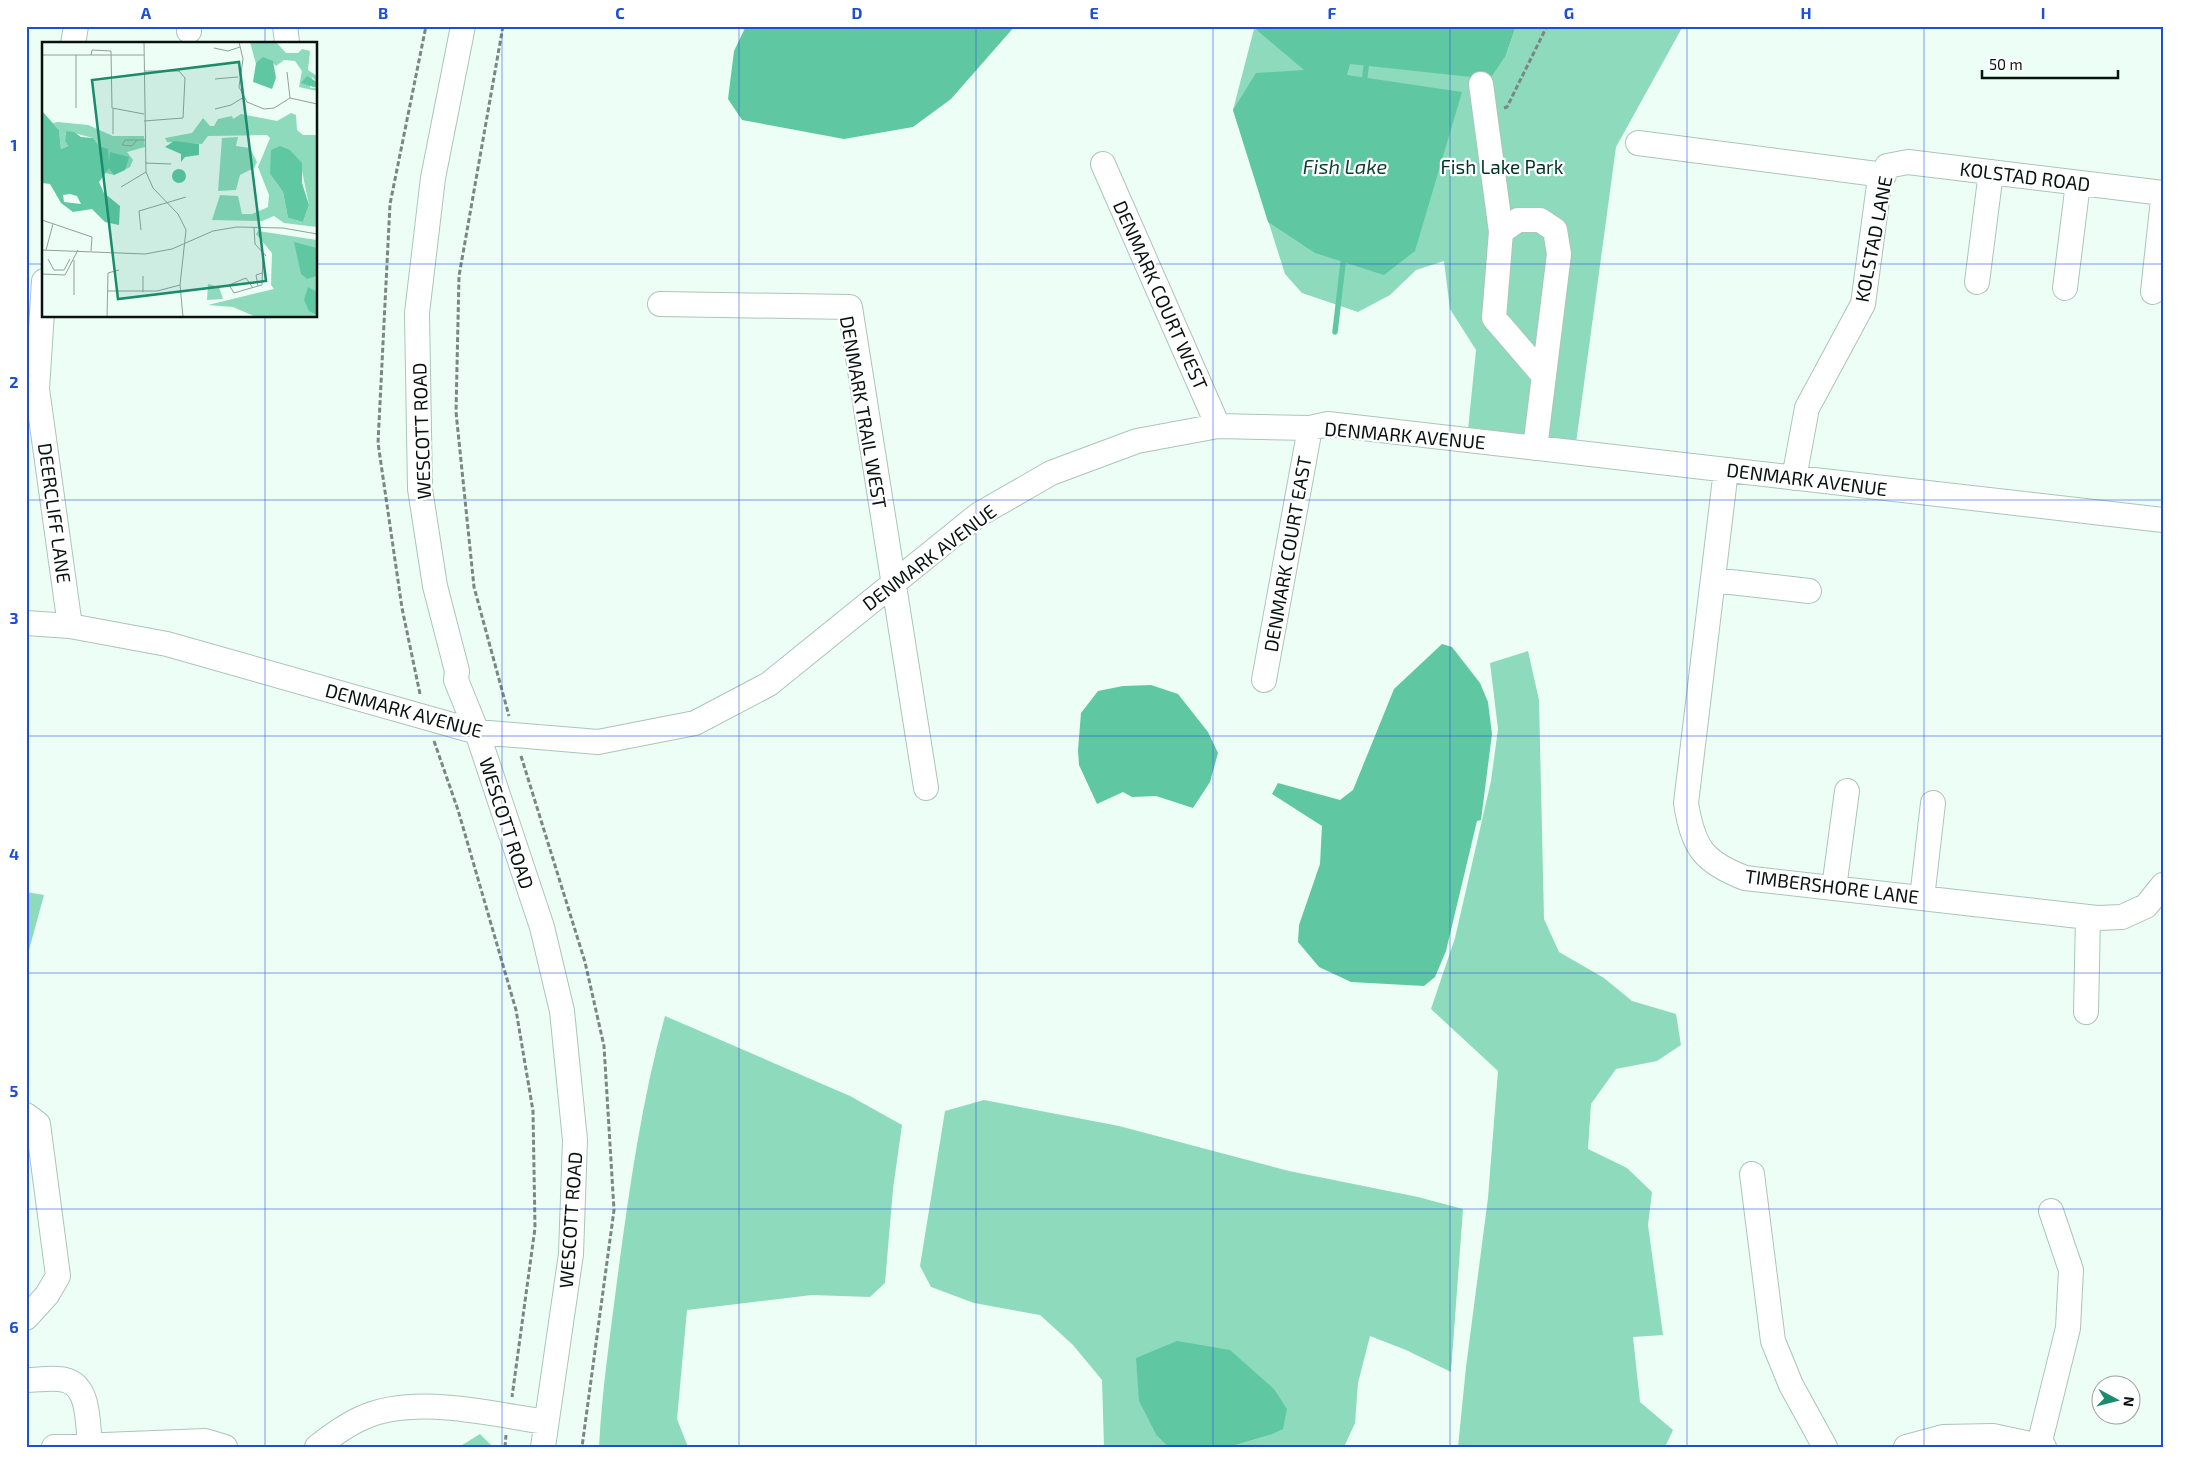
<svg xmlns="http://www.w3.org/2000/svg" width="2189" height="1473" font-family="'Exo 2',sans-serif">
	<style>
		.green { fill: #8edabd }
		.water { fill: #5fc8a3 }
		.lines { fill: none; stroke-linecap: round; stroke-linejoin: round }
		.stream { stroke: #5fc8a3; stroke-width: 5.5 }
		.minor-casing { stroke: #aac5ba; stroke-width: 26 }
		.path { stroke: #7a8782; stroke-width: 3; stroke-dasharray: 5 2.5; stroke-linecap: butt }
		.minor { stroke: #fff; stroke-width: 24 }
		.grid { fill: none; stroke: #1d4ed8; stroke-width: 1; stroke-opacity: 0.55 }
		.labels { text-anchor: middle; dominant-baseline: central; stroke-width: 4.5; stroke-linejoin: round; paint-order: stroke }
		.park-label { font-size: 19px; fill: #003224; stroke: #fff }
		.street-label { font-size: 19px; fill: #08120e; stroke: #fff }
		.water-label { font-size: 20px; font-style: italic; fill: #103e30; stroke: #fff }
		.inset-road { fill: none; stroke: #91a09a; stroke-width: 1 }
		.view { fill: #1b8b6b; fill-opacity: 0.15; stroke: #1b8b6b; stroke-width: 2.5 }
		.inset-edge { fill: none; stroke: #08120e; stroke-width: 2.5 }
		.neatline { fill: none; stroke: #1d4ed8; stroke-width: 2 }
		.grid-label { font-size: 16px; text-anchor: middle; font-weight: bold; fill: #1d4ed8 }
	</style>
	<rect width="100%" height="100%" fill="#edfef7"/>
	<path class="green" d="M 1516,26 L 1683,26 L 1616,147 L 1576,443 L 1467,440 L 1476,350 L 1450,309 L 1444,261 L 1416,270 L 1390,295 L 1358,312 L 1302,293 L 1285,274 L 1233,110 L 1254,29 L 1350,64 L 1506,55 Z
		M 1528,651 L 1539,700 L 1544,919 L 1559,952 L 1604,978 L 1632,1001 L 1676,1014 L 1681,1045 L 1657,1061 L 1616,1069 L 1591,1104 L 1588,1149 L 1627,1168 L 1652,1192 L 1648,1225 L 1663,1335 L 1633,1337 L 1640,1402 L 1673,1430 L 1665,1447 L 1458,1447 L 1466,1367 L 1488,1198 L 1498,1071 L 1431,1009 L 1455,938 L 1491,781 L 1498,729 L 1490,663 Z
		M 26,892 L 44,895 L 26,961 Z
		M 665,1016 L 850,1096 L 902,1125 L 893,1189 L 885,1283 L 870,1297 L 812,1295 L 687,1310 L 677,1419 L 688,1447 L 599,1447 C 602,1391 610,1336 617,1281 C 629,1192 641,1103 665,1016 Z
		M 984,1100 L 1119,1126 L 1289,1171 L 1418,1197 L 1463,1209 L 1451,1372 L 1406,1350 L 1370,1336 L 1358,1383 L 1355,1423 L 1344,1447 L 1229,1447 L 1270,1435 L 1157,1436 L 1168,1447 L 1104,1447 L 1102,1380 L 1073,1345 L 1040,1315 L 974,1303 L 931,1287 L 920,1266 L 945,1111 Z
		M 480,1434 L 493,1447 L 459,1447 Z"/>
	<path class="water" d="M 746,26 L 1015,26 L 951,99 L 913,127 L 844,139 L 742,120 L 728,99 L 734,51 Z
		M 1252,26 L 1516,26 L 1506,55 L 1490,79 L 1350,64 L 1347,75 L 1462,92 L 1415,251 L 1384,275 L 1315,253 L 1268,222 L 1233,110 L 1256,73 L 1304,70 Z
		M 1442,644 L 1452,647 L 1480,683 L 1488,702 L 1492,734 L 1481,820 L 1477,821 L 1446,951 L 1435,977 L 1424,986 L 1351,982 L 1319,967 L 1298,942 L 1299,925 L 1320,864 L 1322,826 L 1272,794 L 1278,783 L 1340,800 L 1353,790 L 1394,689 Z
		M 1151,685 L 1178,694 L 1208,732 L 1218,753 L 1210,782 L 1193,808 L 1156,796 L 1132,797 L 1123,792 L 1097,804 L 1079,765 L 1078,750 L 1081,713 L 1098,691 L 1123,686 Z
		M 1177,1341 L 1230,1350 L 1274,1389 L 1287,1409 L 1283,1429 L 1270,1435 L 1229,1447 L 1168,1447 L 1157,1436 L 1139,1401 L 1136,1358 Z"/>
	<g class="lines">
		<path class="stream" d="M 1364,84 L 1367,59
			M 1335,332 L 1344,255"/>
		<g class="minor-casing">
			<path id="minor" d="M 285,26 L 287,42
				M 463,26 L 433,178 L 417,313 L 420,489 L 435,586 L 457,671 L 456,680 L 477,732 L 542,927 L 562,1011 L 575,1140 L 571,1254 L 543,1447
				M 189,31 L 189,26
				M 73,44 L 76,26
				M 1481,84 L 1501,232
				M 1638,143 L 1884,175
				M 1103,164 L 1218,426
				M 44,281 L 37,389 L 70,626
				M 1977,282 L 1991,172
				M 2065,288 L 2078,183
				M 2153,292 L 2163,199
				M 660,304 L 850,307 L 926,788
				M 1535,448 L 1559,254 L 1555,230 L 1540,220 L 1518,220 L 1501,232 L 1494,318 L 1544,376
				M 1726,470 L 1686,803 C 1693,847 1703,862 1745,878 L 2097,918 L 2122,917 L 2146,906 L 2163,885
				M 1794,478 L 1807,408 L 1863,304 L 1879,185 L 1887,166 L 1908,162 L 2163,193
				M 1713,580 L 1809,591
				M 26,623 L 70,626 L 167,644 L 477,732 L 598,742 L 695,723 L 769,684 L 978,515 L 1051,473 L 1137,441 L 1218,426 L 1310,428 L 1328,424 L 2163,520
				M 1264,680 L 1310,428
				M 1834,888 L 1847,791
				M 1922,898 L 1933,803
				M 2086,1012 L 2088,917
				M 26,1115 L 38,1124 L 58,1276 L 47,1295 L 26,1318
				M 1752,1174 L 1773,1341 L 1791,1385 L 1825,1447
				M 26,1380 C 37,1380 47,1378 58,1379 C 91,1380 87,1422 90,1445
				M 2039,1445 L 2068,1328 L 2071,1270 L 2051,1211
				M 54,1447 L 205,1441 L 225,1447
				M 317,1447 C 331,1436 346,1425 362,1418 C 415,1394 490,1414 546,1422
				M 1906,1447 L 1943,1437 L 1993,1436 L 2044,1447"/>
		</g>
		<path class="path" d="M 503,26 L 459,276 L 456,412 L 474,587 L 509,716
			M 1504,108 L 1507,107 L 1547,26
			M 420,694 L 402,608 L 378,443 L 390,204 L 426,26
			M 434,741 L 458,810 L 516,1010 L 533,1111 L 535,1228 L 512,1397
			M 521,756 L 585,962 L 604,1046 L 614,1210 L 582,1447
			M 505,1447 L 506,1435"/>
		<use href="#minor" class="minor"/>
	</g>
	<path class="grid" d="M 265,26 L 265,44M 502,26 L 502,1447M 739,26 L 739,1447M 976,26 L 976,1447M 1213,26 L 1213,1447M 1450,26 L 1450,1447M 1687,26 L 1687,1447M 1924,26 L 1924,1447M 26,264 L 44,264M 316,264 L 2163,264M 265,316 L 265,1447M 26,500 L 2163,500M 26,736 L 2163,736M 26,973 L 2163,973M 26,1209 L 2163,1209"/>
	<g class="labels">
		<g class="park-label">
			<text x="1502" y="166">Fish Lake Park</text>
		</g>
		<g class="street-label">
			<text transform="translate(2025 176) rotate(7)">KOLSTAD ROAD</text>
			<text transform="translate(1873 239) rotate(-79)">KOLSTAD LANE</text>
			<text transform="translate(1161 295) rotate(66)">DENMARK COURT WEST</text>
			<text transform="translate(864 412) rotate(80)">DENMARK TRAIL WEST</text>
			<text transform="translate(421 431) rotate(-92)">WESCOTT ROAD</text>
			<text transform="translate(1405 435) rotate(5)">DENMARK AVENUE</text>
			<text transform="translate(1807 479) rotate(7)">DENMARK AVENUE</text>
			<text transform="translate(55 513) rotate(82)">DEERCLIFF LANE</text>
			<text transform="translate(1287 554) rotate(-80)">DENMARK COURT EAST</text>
			<text transform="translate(929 557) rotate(-37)">DENMARK AVENUE</text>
			<text transform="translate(404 710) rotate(15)">DENMARK AVENUE</text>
			<text transform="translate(507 823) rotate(72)">WESCOTT ROAD</text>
			<text transform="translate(1832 886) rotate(7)">TIMBERSHORE LANE</text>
			<text transform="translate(570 1220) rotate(-86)">WESCOTT ROAD</text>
		</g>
		<g class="water-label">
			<text x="1345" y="166">Fish Lake</text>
		</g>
	</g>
	<g transform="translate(42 42)">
		<rect width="275" height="275" fill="#edfef7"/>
		<path d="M 208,0 L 234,0 L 244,11 L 256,11 L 260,7 L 268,9 L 266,28 L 275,34 L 275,40 L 270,35 L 268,46 L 275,46 L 275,49 L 257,45 L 260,29 L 253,19 L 242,18 L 234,24 L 228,18 L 214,22 ZM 249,71 L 254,73 L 255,88 L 261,93 L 275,93 L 275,185 L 242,181 L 232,174 L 220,179 L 170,178 L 178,153 L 196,154 L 200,172 L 210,172 L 226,165 L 227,153 L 216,125 L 228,96 L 225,93 L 166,94 L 160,102 L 125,100 L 123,96 L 150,91 L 161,76 L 168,84 L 172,84 L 176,77 L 190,74 L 191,77 L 199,72 L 235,79 ZM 260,129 L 267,163 L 261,180 L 246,176 L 241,150 L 228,132 ZM 16,80 L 46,83 L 71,94 L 102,94 L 103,105 L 85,110 L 91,118 L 88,125 L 72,133 L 64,131 L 66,121 L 51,96 L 24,89 L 23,99 L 26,104 L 19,107 L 17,88 L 11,81 ZM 196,95 L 194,104 L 208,106 L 215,120 L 212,126 L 198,133 L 194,148 L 176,149 L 180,96 ZM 216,189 L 275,198 L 275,275 L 214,275 L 191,265 L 166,263 L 232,247 L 229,243 L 230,211 L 214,192 ZM 166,242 L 177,245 L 181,257 L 165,258 Z" fill="#8edabd" fill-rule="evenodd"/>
		<path d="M 221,15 L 231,19 L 234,36 L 230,47 L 211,40 L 214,21 ZM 265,34 L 275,40 L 275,46 L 259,41 ZM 0,69 L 17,88 L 19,107 L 26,104 L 23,99 L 24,89 L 32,90 L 39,95 L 51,96 L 57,104 L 66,107 L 67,121 L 68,110 L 87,115 L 83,128 L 72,133 L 67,126 L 57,140 L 62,151 L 78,164 L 77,183 L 63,180 L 50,167 L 31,170 L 19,161 L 8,142 L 0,141 ZM 28,152 L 35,154 L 39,162 L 22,160 L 21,153 ZM 132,99 L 157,102 L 157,113 L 143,115 L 139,120 L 139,112 L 123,105 ZM 238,104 L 248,108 L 260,121 L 260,141 L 267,163 L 261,180 L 246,176 L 241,150 L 228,132 L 229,108 ZM130 134a7 7 0 1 1 14 0a7 7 0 1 1-14 0ZM 252,200 L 275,206 L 275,234 L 265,237 L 259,232 ZM 266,245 L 275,250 L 275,273 L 267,269 L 262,258 Z" fill="#5fc8a3" fill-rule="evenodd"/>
		<path class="inset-road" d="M 102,0 L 104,130 L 111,146 L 136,172 L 144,188 L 138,243 L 141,275M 197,0 L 201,17 L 197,45 L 205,60 L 222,67 L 232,66 L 248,56 L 275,62M 172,6 L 186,9 L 198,5M 0,13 L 102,13M 34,13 L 34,66M 49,13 L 50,8 L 69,9 L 70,66 L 102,72M 102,29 L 137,29 L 143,36 L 141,76 L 102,79M 245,30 L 248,56M 173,37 L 196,35M 173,67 L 189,63 L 202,55M 71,92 L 71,67M 95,98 L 90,104 L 80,103 L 83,98 L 103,98M 103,121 L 129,122M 79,145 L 104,130M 0,178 L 50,195 L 49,209M 212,185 L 213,202 L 224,214M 99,188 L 97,169 L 144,155M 0,208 L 103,212 L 130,207 L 171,189 L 195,185 L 241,186 L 275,192M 4,208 L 11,182M 6,217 L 12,228 L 22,228 L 28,217M 32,218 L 32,253M 0,232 L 23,233 L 36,208M 216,244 L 214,233 L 220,231M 211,246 L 204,236 L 187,243 L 192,251 L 216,244 L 220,243 L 221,211M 66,249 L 115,249 L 138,243M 101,250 L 101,234M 65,275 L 66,231 L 77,228"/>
		<path class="view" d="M 197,20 L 224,239 L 76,257 L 50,38 Z"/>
		<rect width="275" height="275" class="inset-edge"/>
	</g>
	<rect width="2189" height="1473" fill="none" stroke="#ffffff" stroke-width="55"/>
	<g transform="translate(2116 1400) rotate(97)"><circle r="24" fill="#ffffff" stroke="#9ca09f"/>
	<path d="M0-4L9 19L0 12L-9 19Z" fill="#1b8b6b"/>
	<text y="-8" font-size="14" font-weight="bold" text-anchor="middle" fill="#08120e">N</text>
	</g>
	<path d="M1982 70v8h136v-8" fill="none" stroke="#08120e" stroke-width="2.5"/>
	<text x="1989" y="70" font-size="15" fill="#08120e" stroke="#ffffff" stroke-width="4" paint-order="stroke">50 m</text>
	<rect x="28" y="28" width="2134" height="1418" class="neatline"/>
	<g class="grid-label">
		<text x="146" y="19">A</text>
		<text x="383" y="19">B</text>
		<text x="620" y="19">C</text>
		<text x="857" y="19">D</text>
		<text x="1094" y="19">E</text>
		<text x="1332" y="19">F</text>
		<text x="1569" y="19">G</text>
		<text x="1806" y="19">H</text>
		<text x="2043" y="19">I</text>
		<text x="14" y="151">1</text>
		<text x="14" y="388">2</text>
		<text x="14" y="624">3</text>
		<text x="14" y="860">4</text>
		<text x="14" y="1097">5</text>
		<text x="14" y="1333">6</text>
	</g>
</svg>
